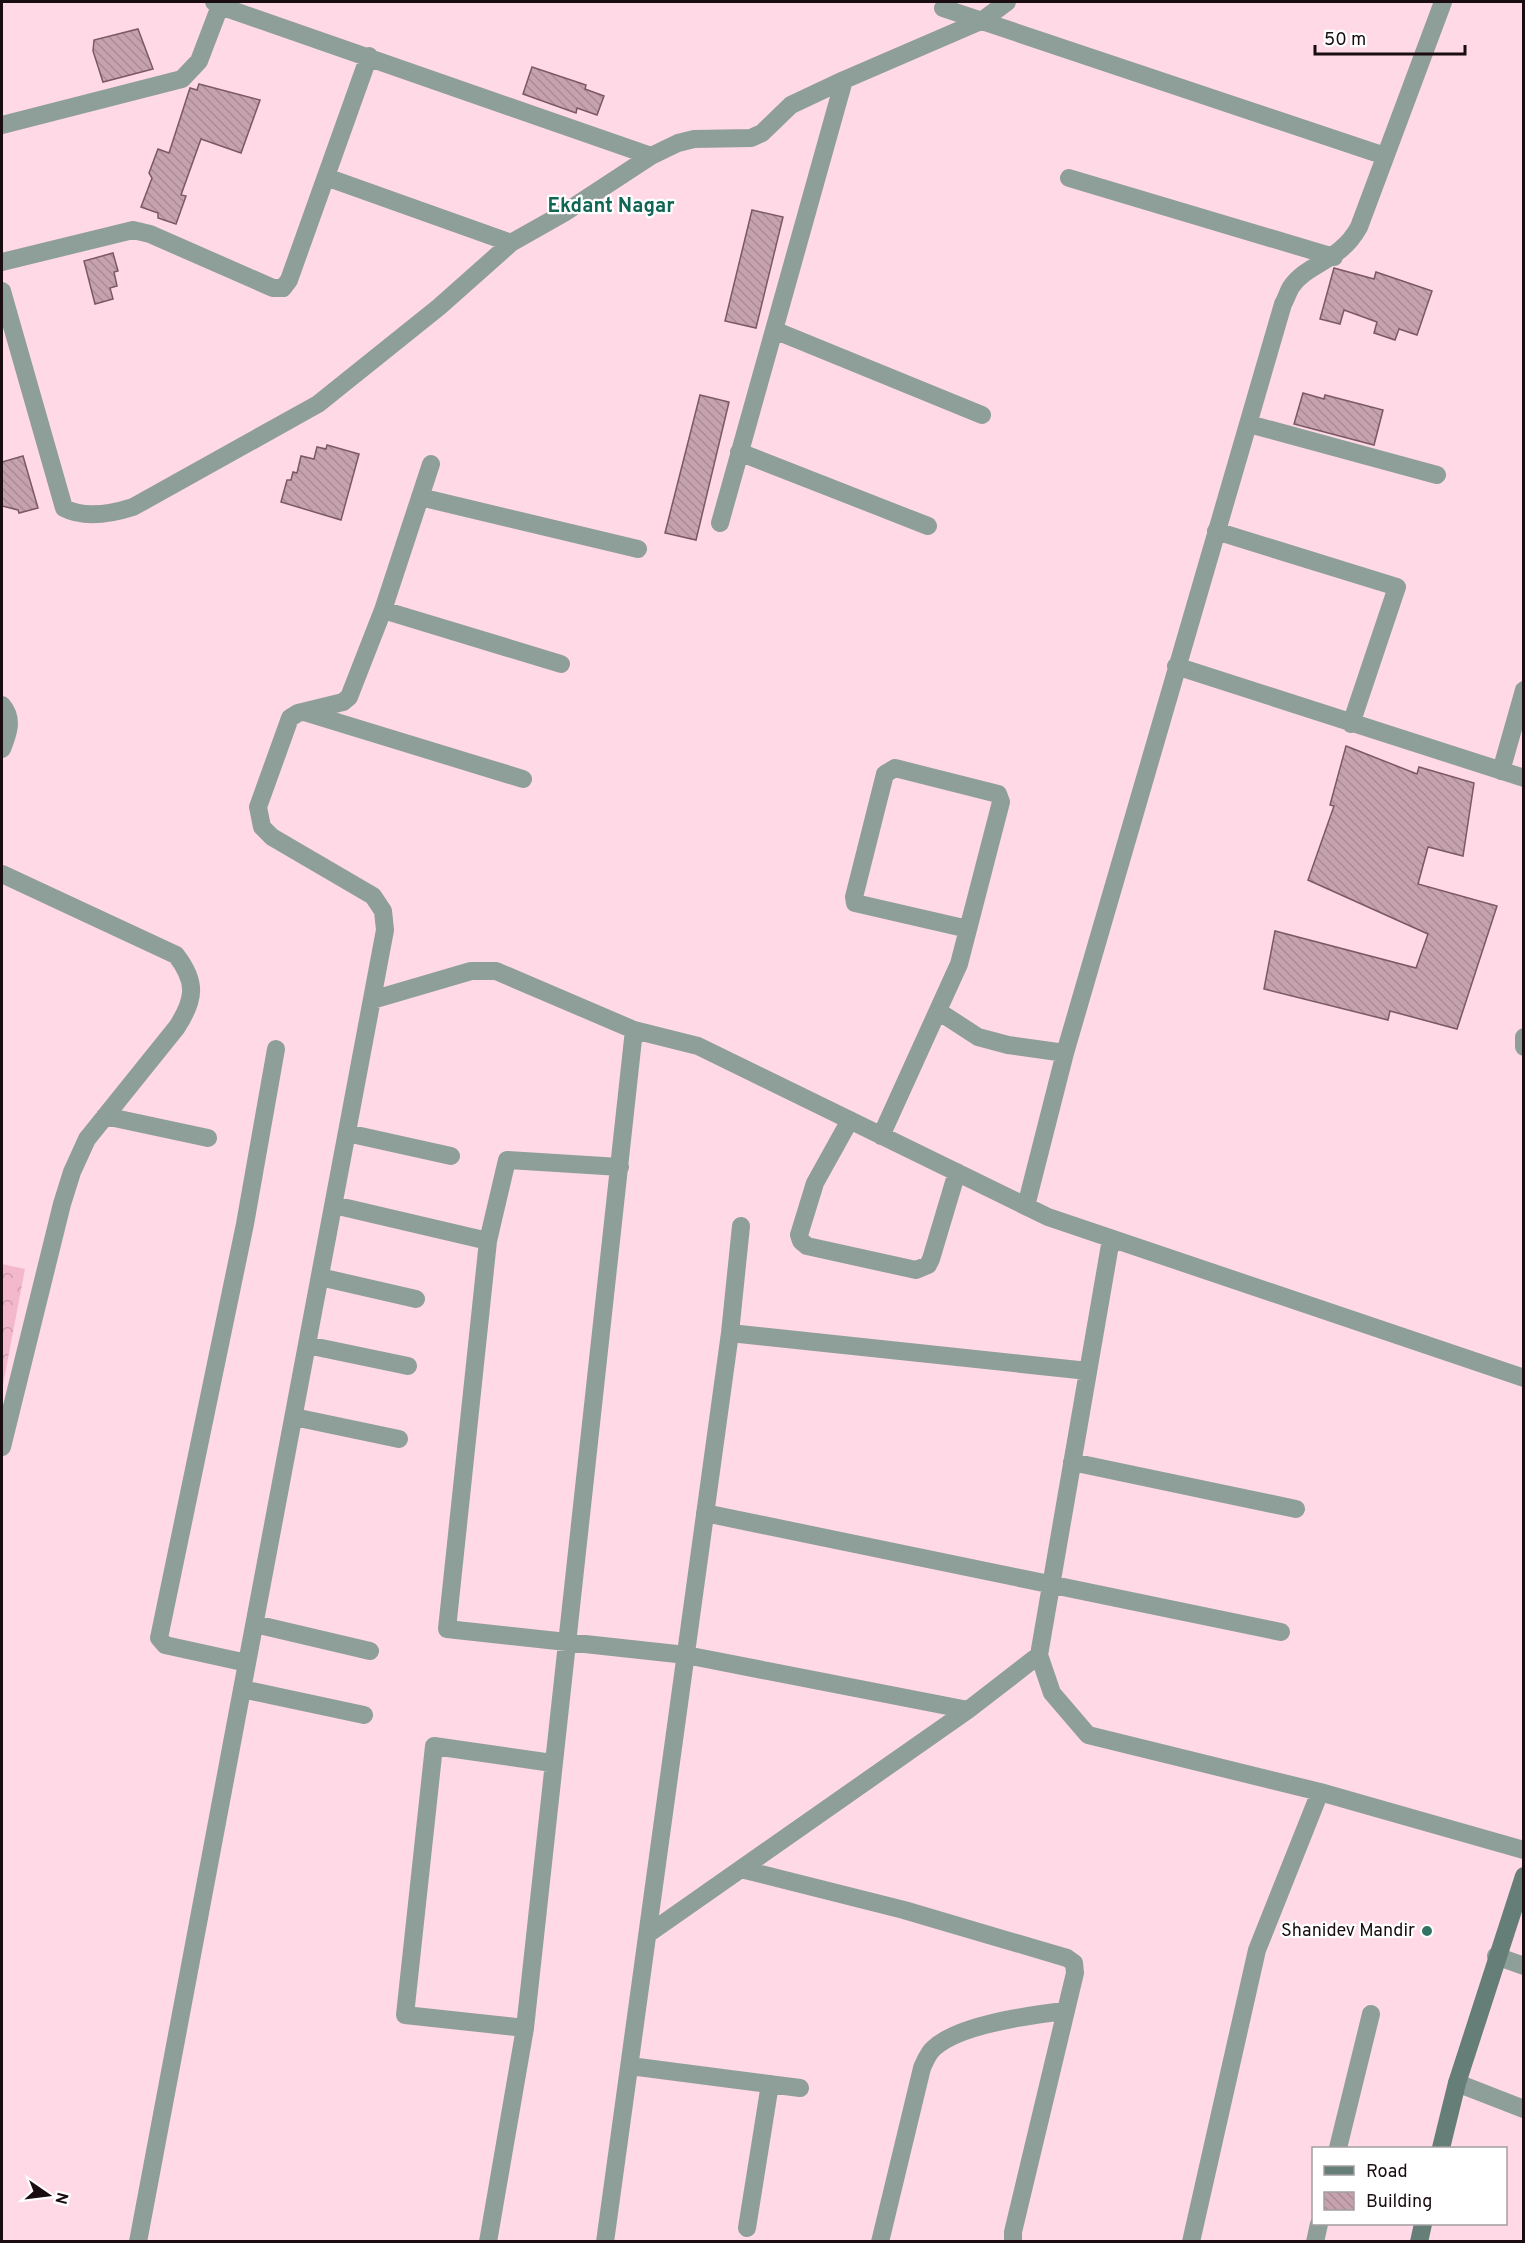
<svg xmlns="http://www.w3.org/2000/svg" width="1525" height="2243" font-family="Overpass,sans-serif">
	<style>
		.park { fill: url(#park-crowns) }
		.building { fill: url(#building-back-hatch); stroke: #7a5964; stroke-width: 1.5 }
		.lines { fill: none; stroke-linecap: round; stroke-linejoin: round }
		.street { stroke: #8e9f9a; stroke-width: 18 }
		.secondary { stroke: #657e77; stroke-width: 18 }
		.poi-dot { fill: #317465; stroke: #fff; stroke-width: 2 }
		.labels { text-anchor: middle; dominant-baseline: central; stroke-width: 4.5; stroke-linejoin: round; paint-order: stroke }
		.poi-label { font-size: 18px; fill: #190d11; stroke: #fff; text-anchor: end }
		.neighbourhood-label { font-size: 20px; font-weight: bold; fill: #116555; stroke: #fff }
	</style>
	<defs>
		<pattern id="park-crowns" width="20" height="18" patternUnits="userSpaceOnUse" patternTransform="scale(1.5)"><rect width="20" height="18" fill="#f4b8cc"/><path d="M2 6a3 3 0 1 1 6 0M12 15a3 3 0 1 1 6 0" fill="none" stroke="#d19dae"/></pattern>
		<pattern id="building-back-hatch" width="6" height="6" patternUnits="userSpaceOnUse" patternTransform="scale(1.5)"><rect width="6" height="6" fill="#c6a2ae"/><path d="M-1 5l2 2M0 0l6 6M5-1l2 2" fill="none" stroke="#aa8a95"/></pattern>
	</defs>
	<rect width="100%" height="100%" fill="#ffd9e5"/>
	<path class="park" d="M 2,1264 L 25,1269 L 2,1390 Z"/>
	<path class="building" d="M 138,29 L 153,69 L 103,82 L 93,51 L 94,40 Z
		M 532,67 L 586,85 L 585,89 L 604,96 L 597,115 L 577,108 L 576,113 L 523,94 Z
		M 199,84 L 260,100 L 241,153 L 201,139 L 181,195 L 186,196 L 176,224 L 158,218 L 158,213 L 141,207 L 152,178 L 149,173 L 158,149 L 169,153 L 190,88 L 197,90 Z
		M 752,210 L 783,217 L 756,328 L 725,321 Z
		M 113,253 L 118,271 L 114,272 L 117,286 L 110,288 L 113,299 L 95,304 L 84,261 Z
		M 1334,268 L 1374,279 L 1376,272 L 1432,291 L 1417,335 L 1399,329 L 1395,340 L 1374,333 L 1377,322 L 1344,310 L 1340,324 L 1320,319 Z
		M 1303,393 L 1324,399 L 1325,395 L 1383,410 L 1374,445 L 1294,424 Z
		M 700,395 L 729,402 L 696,540 L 665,533 Z
		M 327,445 L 359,454 L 341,520 L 281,502 L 287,480 L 291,480 L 293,472 L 297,473 L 301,456 L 314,459 L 317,447 L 326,449 Z
		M 23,456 L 38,508 L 19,513 L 18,510 L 2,506 L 2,462 Z
		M 1346,746 L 1417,774 L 1419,767 L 1474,783 L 1463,856 L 1428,847 L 1418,884 L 1497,906 L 1457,1029 L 1390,1011 L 1388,1020 L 1264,989 L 1275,931 L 1416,968 L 1428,934 L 1308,880 L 1334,806 L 1330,805 Z"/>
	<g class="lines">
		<path class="street" d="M 214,2 L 220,6 L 651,156
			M 943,8 L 1385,156
			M 2,125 L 182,79 L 199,61 L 220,6
			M 326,177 L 511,243
			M 1069,178 L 1334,257
			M 2,262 L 133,230 L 150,234 L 273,288 L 283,288 L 289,280 L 369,56
			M 2,291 L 64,508 C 85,519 111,514 133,507 L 318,404 L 439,307 L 511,243 L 564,213 L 651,156 L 678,143 L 694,139 L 751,138 L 762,133 L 791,105 L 844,80 L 983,20 L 1007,2
			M 774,330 L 982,415
			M 1249,424 L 1437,475
			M 739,452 L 928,526
			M 420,497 L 638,549
			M 720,523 L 844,80
			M 1216,531 L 1397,587 L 1351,724
			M 383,610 L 561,664
			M 1176,666 L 1524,778
			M 2,705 C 14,719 8,734 2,749
			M 304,712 L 523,779
			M 1501,771 L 1524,690
			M 2,874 L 176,955 C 197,982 195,999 177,1027 L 87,1139 L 72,1172 L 62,1204 L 2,1447
			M 372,1000 L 471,971 L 496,971 L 634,1030 L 698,1046 L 1048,1217 L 1524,1378
			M 938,1011 L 978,1037 L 1008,1045 L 1065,1053
			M 1524,1037 L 1524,1047
			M 105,1116 L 208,1138
			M 850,1120 L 815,1183 L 799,1235 L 801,1241 L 807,1246 L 916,1270 L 928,1265 L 931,1259 L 957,1172
			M 347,1133 L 451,1156
			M 881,1136 L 959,964 L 1001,802 L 998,794 L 895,768 L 885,774 L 854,897 L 855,903 L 968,929
			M 620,1167 L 507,1160 L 488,1241 L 447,1629 L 686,1655 L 968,1710 L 648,1934
			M 334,1205 L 488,1241
			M 1026,1206 L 1065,1053 L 1283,304 C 1286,299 1288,292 1291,287 C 1307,263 1340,262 1359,227 L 1443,2
			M 320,1277 L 416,1299
			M 730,1333 L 1088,1371
			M 307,1345 L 408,1366
			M 294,1417 L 399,1439
			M 1072,1462 L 1296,1509
			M 705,1513 L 1281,1632
			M 255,1624 L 370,1651
			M 1039,1655 L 1052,1693 L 1088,1735 L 1320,1792 L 1524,1850
			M 247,1663 L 165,1645 L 159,1638 L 245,1224 L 276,1049
			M 242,1689 L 364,1715
			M 968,1710 L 1039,1655 L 1111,1239
			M 741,1869 L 904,1910 L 1067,1958 L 1074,1963 L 1075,1973 L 1013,2232 L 1013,2242
			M 1496,1956 L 1524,1966
			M 525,2028 L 405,2015 L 434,1746 L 552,1763
			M 630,2066 L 800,2088
			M 1457,2083 L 1524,2109
			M 1338,2148 L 1371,2014
			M 747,2228 L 770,2084
			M 138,2242 L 385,930 L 383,911 L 373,896 L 272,837 L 262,827 L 258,807 L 290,718 L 298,713 L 343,702 L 349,697 L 383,610 L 431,464
			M 488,2242 L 525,2028 L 634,1030
			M 605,2242 L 730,1333 L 741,1226
			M 880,2242 L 922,2068 C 925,2061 928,2053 934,2048 C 960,2024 1031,2015 1065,2011
			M 1191,2242 L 1257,1950 L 1320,1792
			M 1315,2242 L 1319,2224"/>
		<path class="secondary" d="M 1441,2148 L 1457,2083 L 1524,1876
			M 1419,2242 L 1423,2224"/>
	</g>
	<circle class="poi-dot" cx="1427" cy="1931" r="6"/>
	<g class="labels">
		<g class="poi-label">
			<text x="1415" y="1931">Shanidev Mandir</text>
		</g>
		<g class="neighbourhood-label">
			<text x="611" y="207">Ekdant Nagar</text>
		</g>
	</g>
	<rect width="1525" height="2243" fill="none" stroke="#190d11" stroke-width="6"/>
	<rect x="1312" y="2147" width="195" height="78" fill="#ffffff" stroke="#a39ea0" stroke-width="1.5"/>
	<rect x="1324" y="2166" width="30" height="9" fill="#657e77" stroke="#a39ea0" stroke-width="1.5"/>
	<text x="1366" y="2177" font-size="18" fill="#190d11">Road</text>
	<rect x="1324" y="2192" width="30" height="18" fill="url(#building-back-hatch)" stroke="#a39ea0" stroke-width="1.5"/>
	<text x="1366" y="2207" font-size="18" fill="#190d11">Building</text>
	<g transform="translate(48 2195) rotate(104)" stroke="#ffffff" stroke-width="4.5" paint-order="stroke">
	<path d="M0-4.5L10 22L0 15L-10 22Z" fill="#190d11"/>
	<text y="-9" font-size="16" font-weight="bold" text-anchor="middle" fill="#190d11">N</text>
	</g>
	<path d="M1315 45v9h150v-9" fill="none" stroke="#190d11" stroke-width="3"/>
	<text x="1324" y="45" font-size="18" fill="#190d11" stroke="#ffffff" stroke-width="4.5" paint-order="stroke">50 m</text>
</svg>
